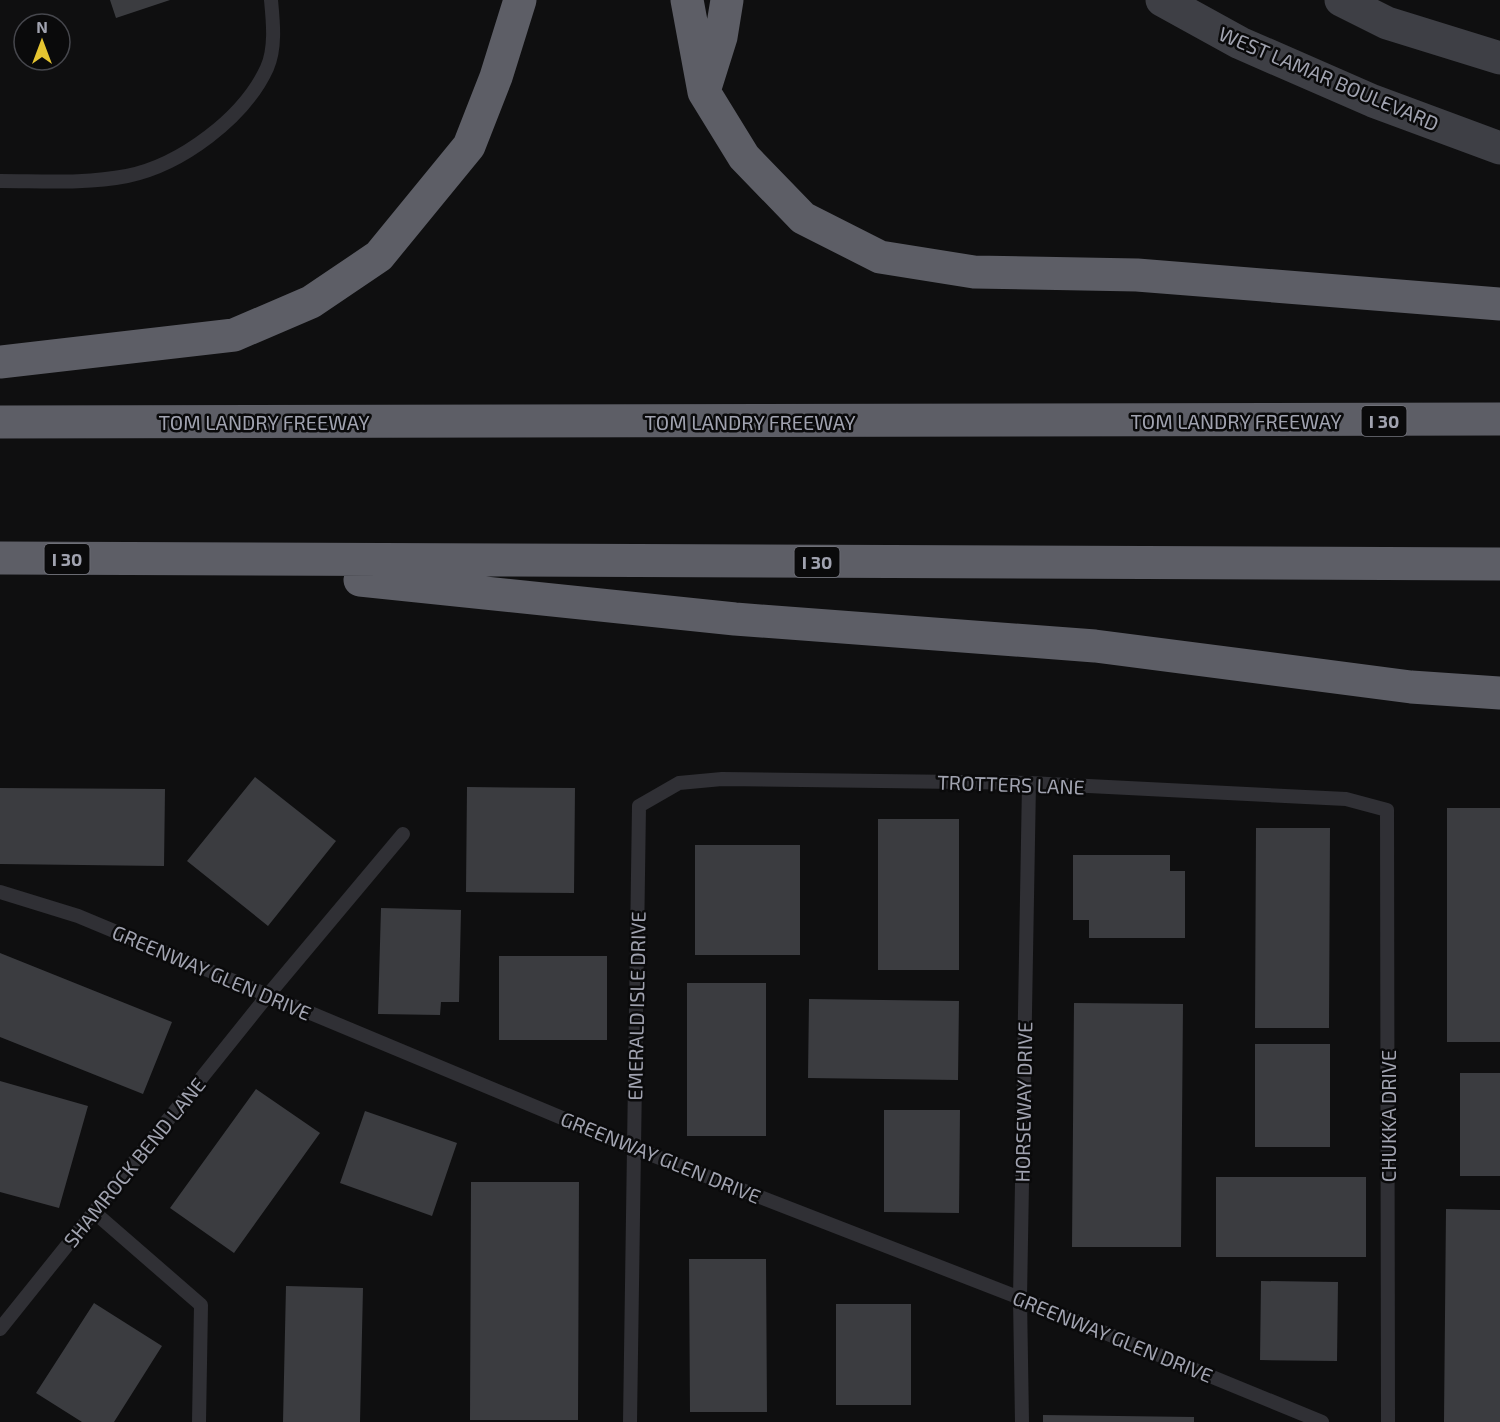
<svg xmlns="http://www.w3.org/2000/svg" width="1500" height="1422" font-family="'Exo 2',sans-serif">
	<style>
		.building { fill: #3b3c40 }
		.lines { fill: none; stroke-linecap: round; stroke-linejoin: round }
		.lane { stroke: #303035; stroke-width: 14 }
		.secondary { stroke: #3e3f45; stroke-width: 33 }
		.highway { stroke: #5d5e66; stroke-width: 33 }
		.labels { text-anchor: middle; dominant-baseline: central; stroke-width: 5; stroke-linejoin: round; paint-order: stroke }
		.shield { fill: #0a0a0b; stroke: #74757e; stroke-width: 1.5 }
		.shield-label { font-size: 18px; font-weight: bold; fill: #a1a3b0 }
		.street-label { font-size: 20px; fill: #a1a3b0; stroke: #0a0a0b }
	</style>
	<rect width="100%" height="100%" fill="#0f0f10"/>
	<path class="building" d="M 110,0 L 170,0 L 116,18 Z
		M 255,777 L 336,841 L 268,926 L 187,861 Z
		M 467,787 L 575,788 L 574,893 L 466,892 Z
		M 0,788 L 165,789 L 164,866 L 0,864 Z
		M 1447,808 L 1500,808 L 1500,1042 L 1447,1042 Z
		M 878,819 L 959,819 L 959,970 L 878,970 Z
		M 1256,828 L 1330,828 L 1329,1028 L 1255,1028 Z
		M 695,845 L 800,845 L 800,955 L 695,955 Z
		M 1073,855 L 1170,855 L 1170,871 L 1185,871 L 1185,938 L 1089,938 L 1089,920 L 1073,920 Z
		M 381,908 L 461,910 L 459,1002 L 441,1002 L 440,1015 L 378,1014 Z
		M 0,953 L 172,1022 L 143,1094 L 0,1037 Z
		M 499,956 L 607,956 L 607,1040 L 499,1040 Z
		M 687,983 L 766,983 L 766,1136 L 687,1136 Z
		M 809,999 L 959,1001 L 958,1080 L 808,1078 Z
		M 1074,1003 L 1183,1004 L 1181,1247 L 1072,1247 Z
		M 1255,1044 L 1330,1044 L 1330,1147 L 1255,1147 Z
		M 1460,1073 L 1500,1073 L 1500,1176 L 1460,1176 Z
		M 0,1081 L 88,1106 L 59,1208 L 0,1192 Z
		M 256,1089 L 320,1133 L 234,1253 L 170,1208 Z
		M 884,1110 L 960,1110 L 959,1213 L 884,1212 Z
		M 365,1111 L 457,1143 L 432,1216 L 340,1183 Z
		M 1216,1177 L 1366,1177 L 1366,1257 L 1216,1257 Z
		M 471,1182 L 579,1182 L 578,1420 L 470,1420 Z
		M 1446,1209 L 1500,1210 L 1500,1422 L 1444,1422 Z
		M 689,1259 L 766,1259 L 767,1412 L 690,1412 Z
		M 1261,1281 L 1338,1282 L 1337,1361 L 1260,1360 Z
		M 286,1286 L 363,1288 L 360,1422 L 283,1422 Z
		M 94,1303 L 162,1346 L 114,1422 L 82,1422 L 36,1393 Z
		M 836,1304 L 911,1304 L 911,1405 L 836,1405 Z
		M 1043,1415 L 1194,1417 L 1194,1422 L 1043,1422 Z"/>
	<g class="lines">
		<path class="lane" d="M 0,181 C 43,181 85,184 127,176 C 181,165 244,118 267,68 C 276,48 273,21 271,0
			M 0,892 L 78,916 L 634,1148 L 1020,1298 L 1322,1422
			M 94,1212 L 201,1305 L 199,1422
			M 0,1329 L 268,995 L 403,834
			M 630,1422 L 639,806 L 679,783 L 722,779 L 1029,783 L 1346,799 L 1387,810 L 1388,1422
			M 1022,1422 L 1020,1298 L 1029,783"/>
		<path class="secondary" d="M 1162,0 L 1240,43 L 1373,101 L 1500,148
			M 1341,0 L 1387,23 L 1500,58"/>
		<path class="highway" d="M 687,0 L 704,92 L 744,157 L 803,218 L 880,257 L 974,272 L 1137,275 L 1500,304
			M 705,88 L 721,37 L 727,0
			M 0,362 L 234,335 L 311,302 L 379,256 L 469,146 L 496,77 L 520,0
			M 0,422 L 1500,419
			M 0,558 L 1500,564
			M 360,580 L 735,619 L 1095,646 L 1411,687 L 1500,693"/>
	</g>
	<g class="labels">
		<g class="shield">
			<rect x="1361.5" y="406" width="45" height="30" rx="4.5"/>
			<rect x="44.5" y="544" width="45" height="30" rx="4.5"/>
			<rect x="794.5" y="547" width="45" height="30" rx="4.5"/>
		</g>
		<g class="shield-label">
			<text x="1384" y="421">I 30</text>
			<text x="67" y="559">I 30</text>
			<text x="817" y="562">I 30</text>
		</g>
		<g class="street-label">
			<text transform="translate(1329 78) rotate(23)">WEST LAMAR BOULEVARD</text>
			<text x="1236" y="421">TOM LANDRY FREEWAY</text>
			<text x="264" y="422">TOM LANDRY FREEWAY</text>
			<text x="750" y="422">TOM LANDRY FREEWAY</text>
			<text transform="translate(1011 784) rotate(2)">TROTTERS LANE</text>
			<text transform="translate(212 972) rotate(23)">GREENWAY GLEN DRIVE</text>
			<text transform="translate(636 1006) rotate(-89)">EMERALD ISLE DRIVE</text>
			<text transform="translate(1023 1102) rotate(-89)">HORSEWAY DRIVE</text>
			<text transform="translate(1388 1116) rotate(-90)">CHUKKA DRIVE</text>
			<text transform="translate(661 1157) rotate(22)">GREENWAY GLEN DRIVE</text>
			<text transform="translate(134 1162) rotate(-51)">SHAMROCK BEND LANE</text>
			<text transform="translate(1113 1336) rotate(22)">GREENWAY GLEN DRIVE</text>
		</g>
	</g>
	<g transform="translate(42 42)"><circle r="28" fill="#0a0a0b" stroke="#46474d" stroke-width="1.5"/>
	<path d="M0-4.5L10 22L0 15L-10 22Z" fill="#e6c531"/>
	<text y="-9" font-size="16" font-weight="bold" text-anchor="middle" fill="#a1a3b0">N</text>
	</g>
</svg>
